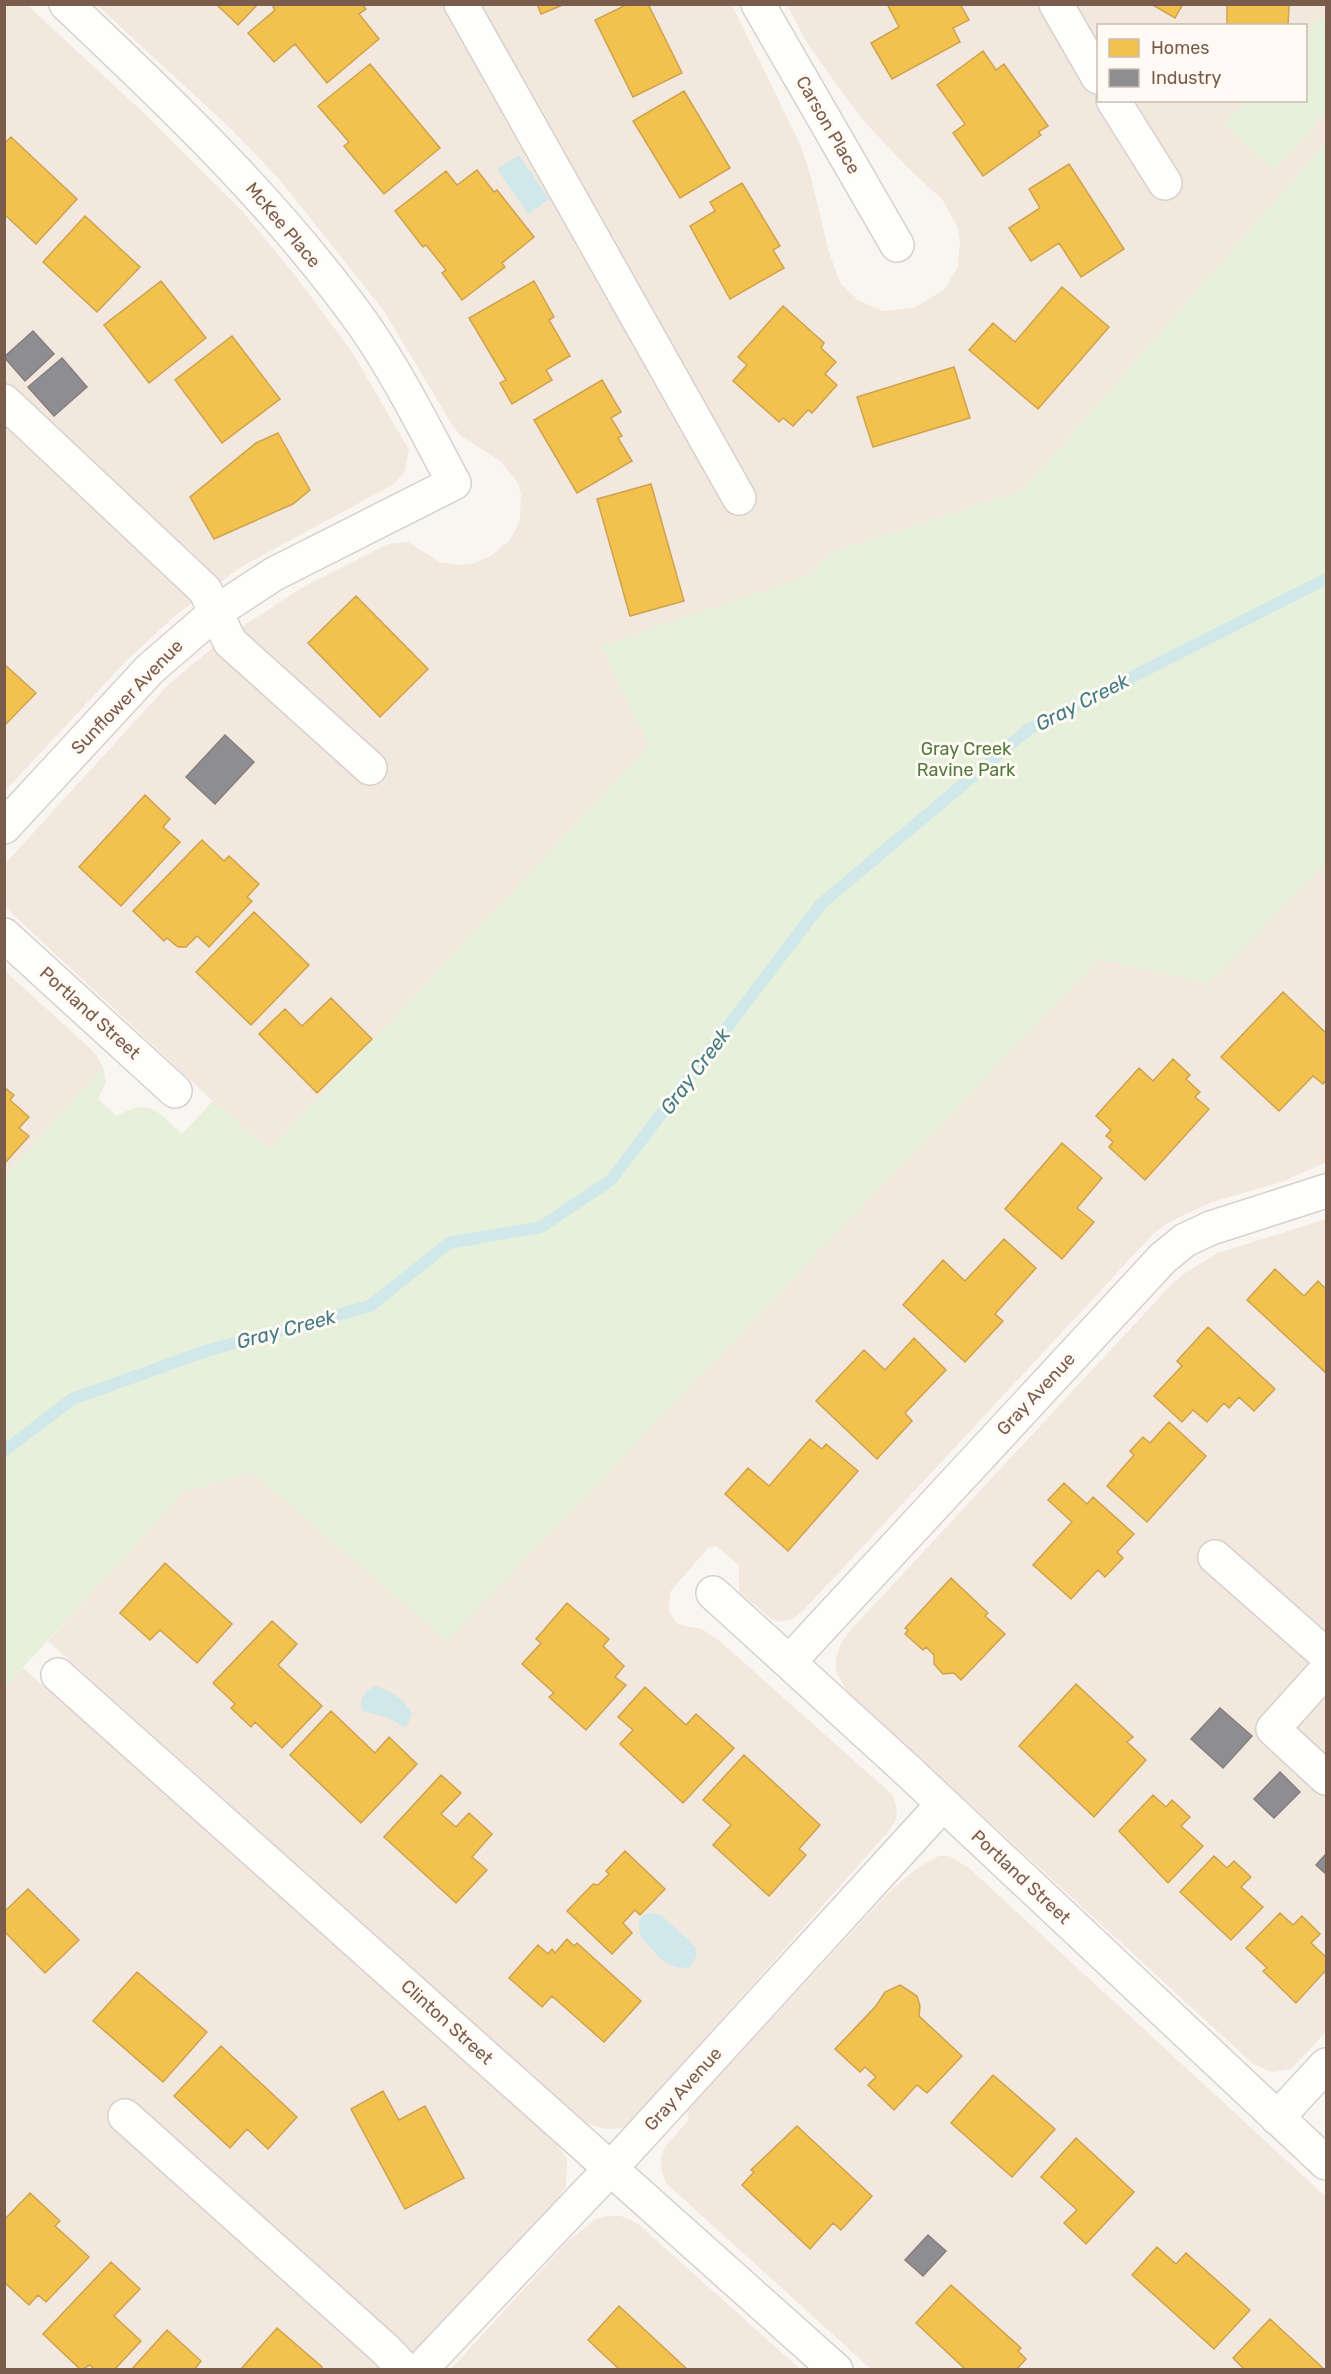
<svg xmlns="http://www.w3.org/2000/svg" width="1331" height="2374" font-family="Rubik,sans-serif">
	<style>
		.residential { fill: #f2e8de; fill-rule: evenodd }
		.green { fill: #e7f0db }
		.water { fill: #d0e8ea }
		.homes { fill: #f2c14e; stroke: #cea34e; stroke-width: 1.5 }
		.industry { fill: #8d8d92; stroke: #877e7d; stroke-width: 1.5 }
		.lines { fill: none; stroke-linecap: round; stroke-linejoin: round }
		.stream { stroke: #d0e8ea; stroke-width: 12 }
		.minor-casing { stroke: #d7d1cb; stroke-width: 36 }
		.minor { stroke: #fefefd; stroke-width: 33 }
		.labels { text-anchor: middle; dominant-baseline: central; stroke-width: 6; stroke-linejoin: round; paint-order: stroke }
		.street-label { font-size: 18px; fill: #7a5c4d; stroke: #fffaf3 }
		.park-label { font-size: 18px; fill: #537a41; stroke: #fffaf3 }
		.water-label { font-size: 20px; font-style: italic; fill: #437c86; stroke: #fffaf3 }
	</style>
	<rect width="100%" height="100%" fill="#f9f5f0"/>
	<path class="residential" d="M 26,4 L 147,116 L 243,212 L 294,274 L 352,352 L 409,450 L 405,471 L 394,484 L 241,567 L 176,615 L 124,663 L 5,791 L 4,5 Z
		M 97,5 L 732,5 L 800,144 L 810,174 L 829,252 L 840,283 L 858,300 L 882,311 L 914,308 L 944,290 L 958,267 L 960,242 L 958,228 L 942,199 L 909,169 L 861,118 L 807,43 L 787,5 L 1326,5 L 1326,143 L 1022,491 L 832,552 L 270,1149 L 213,1101 L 5,907 L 4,865 L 168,685 L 221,641 L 301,588 L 388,544 L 408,542 L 439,562 L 459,565 L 471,564 L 491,556 L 510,540 L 516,529 L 520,520 L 521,494 L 517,481 L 500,461 L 461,436 L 453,426 L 384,311 L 280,180 L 230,128 ZM 1098,26 L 1306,26 L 1306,100 L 1098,100 Z
		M 1326,796 L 1326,1162 L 1282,1182 L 1212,1202 L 1171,1221 L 1155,1232 L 802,1612 L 792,1619 L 782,1622 L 773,1620 L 739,1592 L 739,1565 L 716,1546 L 709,1547 L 670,1592 L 669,1611 L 675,1621 L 681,1625 L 702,1629 L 722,1643 L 887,1790 L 894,1797 L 897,1813 L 895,1822 L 887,1833 L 631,2122 L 623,2128 L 606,2129 L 585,2123 L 48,1641 L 224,1447 L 447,1640 L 1105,952 Z
		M 4,970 L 95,1053 L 103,1067 L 5,1176 Z
		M 1326,1219 L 1326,2032 L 1291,2069 L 1272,2072 L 1253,2064 L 846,1690 L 836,1670 L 836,1659 L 841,1643 L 849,1632 L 1170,1286 L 1185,1273 L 1218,1253 Z
		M 23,1668 L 405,2005 L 558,2146 L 567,2160 L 566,2187 L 546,2213 L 402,2369 L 5,2370 L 4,1687 Z
		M 939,1856 L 949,1856 L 969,1868 L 1326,2197 L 1326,2369 L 871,2369 L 666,2183 L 662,2172 L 661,2157 L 666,2146 L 689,2119 L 687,2111 L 892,1889 L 920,1866 Z
		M 607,2216 L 621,2216 L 637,2223 L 800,2369 L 450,2370 L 569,2240 L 596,2219 Z"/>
	<path class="green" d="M 1319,16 L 1326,23 L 1326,113 L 1275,170 L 1223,124 L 1244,101 L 1306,100 L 1306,32 Z
		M 1326,143 L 1326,864 L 1208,984 L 1099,959 L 447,1641 L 253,1473 L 184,1492 L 5,1687 L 5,1176 L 103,1067 L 106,1082 L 98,1099 L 117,1116 C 150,1097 158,1112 182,1134 L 213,1101 L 270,1149 L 649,746 L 600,646 L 809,576 L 832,552 L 1022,491 Z"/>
	<path class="water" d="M 519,155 L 549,199 L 528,214 L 497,169 Z
		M 375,1686 C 392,1691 403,1699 412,1713 L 408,1724 L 403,1727 L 389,1718 L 363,1711 C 358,1699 364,1692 375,1686 Z
		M 652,1913 L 661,1915 L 696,1947 L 696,1957 L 690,1967 C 667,1972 654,1951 640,1936 L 639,1921 L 643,1915 Z"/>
	<path class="homes" d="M 216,4 L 258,4 L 238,25 Z
		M 276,4 L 362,4 L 366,9 L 359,14 L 379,39 L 327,83 L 295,44 L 274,62 L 248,33 L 275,10 L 273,7 Z
		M 537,4 L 565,4 L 541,14 Z
		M 628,4 L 648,4 L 682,73 L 633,97 L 595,20 Z
		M 887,4 L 960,4 L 969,20 L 953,28 L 960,42 L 892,79 L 871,43 L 899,27 Z
		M 1151,4 L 1183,4 L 1175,18 Z
		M 1227,4 L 1294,4 L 1289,6 L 1288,26 L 1227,25 Z
		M 983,51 L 996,70 L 1004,64 L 1048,126 L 1038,132 L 1041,135 L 983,176 L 953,133 L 965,124 L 937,85 Z
		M 370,64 L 440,148 L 384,194 L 344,146 L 349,142 L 318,106 Z
		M 684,91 L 730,168 L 680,198 L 633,121 Z
		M 11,137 L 77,199 L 36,244 L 4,214 L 4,144 Z
		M 1069,164 L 1124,249 L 1081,277 L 1059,243 L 1031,261 L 1009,228 L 1040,208 L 1029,189 Z
		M 477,170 L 494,192 L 497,190 L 534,237 L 502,263 L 505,267 L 462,300 L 442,273 L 446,270 L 426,245 L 423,247 L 395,211 L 446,171 L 457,185 Z
		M 742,183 L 780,246 L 773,250 L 784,268 L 730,299 L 690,226 L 715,211 L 710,202 Z
		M 85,216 L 140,267 L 97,312 L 43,262 Z
		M 161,281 L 206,338 L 149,383 L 104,325 Z
		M 534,281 L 554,317 L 549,320 L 570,356 L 546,370 L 552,380 L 512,404 L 500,383 L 506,380 L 469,318 Z
		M 1062,287 L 1109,327 L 1038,409 L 969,350 L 993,323 L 1015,342 Z
		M 783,306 L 824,343 L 821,348 L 836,362 L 825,374 L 837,385 L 812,413 L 808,410 L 793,426 L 783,418 L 779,422 L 733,381 L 747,365 L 738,357 Z
		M 232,336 L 280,399 L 222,443 L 175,380 Z
		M 954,367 L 970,418 L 873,447 L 857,397 Z
		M 602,380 L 621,412 L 611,418 L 622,436 L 618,438 L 632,461 L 577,493 L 534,420 Z
		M 278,433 L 310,490 L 293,504 L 214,539 L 190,497 L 256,443 Z
		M 651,484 L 684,601 L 630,616 L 597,499 Z
		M 356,596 L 428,669 L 380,717 L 308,643 Z
		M 4,664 L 36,693 L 4,726 Z
		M 145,795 L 170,819 L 163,827 L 180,842 L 121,906 L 79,867 Z
		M 202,840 L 224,861 L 229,856 L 259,884 L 247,897 L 252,901 L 209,947 L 197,936 L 186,947 L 178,947 L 167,938 L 164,941 L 133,911 Z
		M 254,912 L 309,965 L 251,1025 L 196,972 Z
		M 1283,992 L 1326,1033 L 1326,1080 L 1323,1084 L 1313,1076 L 1279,1111 L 1221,1057 Z
		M 331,998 L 372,1039 L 317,1093 L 259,1034 L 285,1009 L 302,1026 Z
		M 1173,1059 L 1190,1075 L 1186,1079 L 1200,1092 L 1195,1097 L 1209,1109 L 1145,1180 L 1109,1147 L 1113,1142 L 1106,1136 L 1111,1130 L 1096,1116 L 1139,1068 L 1153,1081 Z
		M 4,1087 L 14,1095 L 10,1100 L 29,1117 L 19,1128 L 29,1136 L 4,1164 Z
		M 1062,1143 L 1102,1178 L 1077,1208 L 1094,1222 L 1062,1259 L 1005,1209 Z
		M 1004,1239 L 1036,1268 L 995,1314 L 1003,1321 L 965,1362 L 903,1305 L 943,1260 L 965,1281 Z
		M 1275,1269 L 1304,1296 L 1318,1281 L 1326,1289 L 1326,1373 L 1247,1300 Z
		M 1208,1327 L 1275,1389 L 1254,1411 L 1239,1397 L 1229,1408 L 1224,1403 L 1207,1422 L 1193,1410 L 1182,1422 L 1154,1396 L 1182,1366 L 1177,1361 Z
		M 914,1338 L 946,1370 L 905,1413 L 912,1421 L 877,1459 L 816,1401 L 864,1350 L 885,1370 Z
		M 1169,1422 L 1206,1456 L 1147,1522 L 1107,1486 L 1134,1455 L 1130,1451 L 1143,1437 L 1150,1443 Z
		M 810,1439 L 822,1449 L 826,1444 L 858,1471 L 788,1551 L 725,1494 L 748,1468 L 769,1486 Z
		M 1064,1483 L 1087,1504 L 1093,1497 L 1134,1534 L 1117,1552 L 1123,1558 L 1105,1577 L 1098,1570 L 1071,1599 L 1033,1565 L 1072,1522 L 1048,1500 Z
		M 165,1563 L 232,1624 L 197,1663 L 160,1630 L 150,1640 L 120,1613 Z
		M 951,1578 L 988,1613 L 985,1616 L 1005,1634 L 961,1680 L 954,1673 L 943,1674 L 934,1664 L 934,1655 L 926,1647 L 923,1650 L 905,1634 L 908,1630 L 905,1628 Z
		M 567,1603 L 609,1639 L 603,1646 L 624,1666 L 615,1677 L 626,1685 L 586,1730 L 549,1697 L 554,1693 L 522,1664 L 541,1643 L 536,1639 Z
		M 272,1621 L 297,1644 L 278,1665 L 322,1706 L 282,1748 L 255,1722 L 251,1727 L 231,1708 L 235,1704 L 213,1683 Z
		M 1076,1684 L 1133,1737 L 1127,1742 L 1146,1760 L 1094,1817 L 1019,1746 Z
		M 645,1687 L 686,1725 L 696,1714 L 734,1748 L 683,1803 L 620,1744 L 633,1730 L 618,1717 Z
		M 331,1711 L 375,1753 L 389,1737 L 417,1764 L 361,1823 L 290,1755 Z
		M 744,1755 L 820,1825 L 799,1849 L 806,1855 L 769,1896 L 713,1845 L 731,1825 L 703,1800 Z
		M 441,1775 L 461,1793 L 441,1814 L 456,1827 L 469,1813 L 492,1834 L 472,1857 L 487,1870 L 456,1903 L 384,1837 Z
		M 1153,1795 L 1166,1807 L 1172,1800 L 1190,1817 L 1181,1826 L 1203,1846 L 1168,1883 L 1119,1831 Z
		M 625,1851 L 665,1889 L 640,1915 L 635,1910 L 623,1923 L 632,1933 L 612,1954 L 567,1911 L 593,1884 L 598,1885 L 609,1874 L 606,1871 Z
		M 1214,1856 L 1227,1868 L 1234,1861 L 1251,1877 L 1241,1887 L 1263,1907 L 1231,1940 L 1180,1892 Z
		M 28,1889 L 79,1940 L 45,1973 L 4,1931 L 4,1912 Z
		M 1280,1913 L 1293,1925 L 1302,1916 L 1320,1934 L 1311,1943 L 1326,1957 L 1326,1970 L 1296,2003 L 1263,1971 L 1267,1968 L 1246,1948 Z
		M 567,1939 L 574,1946 L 577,1943 L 641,2001 L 604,2042 L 552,1996 L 542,2007 L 509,1978 L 538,1945 L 548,1954 L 552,1949 L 555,1953 Z
		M 137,1972 L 207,2032 L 163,2082 L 93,2021 Z
		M 900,1985 L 917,1996 L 920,2006 L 919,2016 L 962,2056 L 927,2093 L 917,2085 L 894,2110 L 868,2085 L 876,2077 L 865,2067 L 860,2072 L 835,2049 L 876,2006 L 885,1992 Z
		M 221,2046 L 297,2117 L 268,2149 L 247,2129 L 230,2148 L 174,2096 Z
		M 993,2075 L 1055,2129 L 1012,2177 L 951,2123 Z
		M 383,2091 L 399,2120 L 425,2106 L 464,2178 L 405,2209 L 351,2109 Z
		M 797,2126 L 872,2196 L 841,2230 L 833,2223 L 810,2249 L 742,2185 L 754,2172 L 751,2170 Z
		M 1076,2138 L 1134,2192 L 1086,2244 L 1064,2223 L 1077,2210 L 1041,2177 Z
		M 30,2193 L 60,2221 L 55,2226 L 89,2257 L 46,2302 L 38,2295 L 29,2305 L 4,2282 L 4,2220 Z
		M 1157,2247 L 1176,2264 L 1186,2253 L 1250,2310 L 1214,2349 L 1132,2275 Z
		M 111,2262 L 140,2289 L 114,2316 L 141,2341 L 114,2370 L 95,2370 L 90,2365 L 81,2370 L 43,2334 Z
		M 951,2285 L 1021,2348 L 1018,2351 L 1026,2359 L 1016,2370 L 966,2370 L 916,2323 Z
		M 619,2306 L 688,2370 L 620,2370 L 588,2340 Z
		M 1270,2319 L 1325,2370 L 1245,2370 L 1233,2358 Z
		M 277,2328 L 322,2367 L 320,2370 L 240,2370 Z
		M 167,2330 L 201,2361 L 194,2370 L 131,2370 Z"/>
	<path class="industry" d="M 33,331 L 54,354 L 25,381 L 4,357 Z
		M 62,358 L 87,387 L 54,416 L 28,387 Z
		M 225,735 L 254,762 L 215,804 L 186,777 Z
		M 1220,1708 L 1252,1736 L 1223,1768 L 1191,1739 Z
		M 1280,1772 L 1300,1792 L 1274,1818 L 1254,1799 Z
		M 1326,1854 L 1326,1874 L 1316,1865 Z
		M 928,2235 L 946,2251 L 923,2276 L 905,2260 Z"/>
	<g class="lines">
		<path class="stream" d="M 4,1451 L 72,1399 L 209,1350 L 370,1306 L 449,1243 L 541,1227 L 611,1180 L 821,904 L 1029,729 L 1326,579"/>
		<g class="minor-casing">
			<path id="minor" d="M 461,4 L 739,498
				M 758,4 L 897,245
				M 1056,4 L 1098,77
				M 1113,100 L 1165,183
				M 4,401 L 205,590 L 230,642 L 370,768
				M 4,827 L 150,669 L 216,612 L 274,574 L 454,483 C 425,429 398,374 363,324 C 278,205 172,104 66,4
				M 4,935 L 175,1091
				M 1215,1557 L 1326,1655
				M 713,1593 L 906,1769 L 1326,2163
				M 789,1662 L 1163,1258 L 1185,1240 L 1211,1228 L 1326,1191
				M 1326,1670 L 1273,1729 L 1326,1778
				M 58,1675 L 836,2370
				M 125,2116 L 385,2349 L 405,2370
				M 1277,2118 L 1326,2065
				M 420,2370 L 611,2168 L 943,1804"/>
		</g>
		<use href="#minor" class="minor"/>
	</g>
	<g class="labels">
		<g class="street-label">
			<text transform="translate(828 125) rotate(60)">Carson Place</text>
			<text transform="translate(283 225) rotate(50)">McKee Place</text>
			<text transform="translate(127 697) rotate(-46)">Sunflower Avenue</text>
			<text transform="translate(90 1013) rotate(42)">Portland Street</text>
			<text transform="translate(1036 1394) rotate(-47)">Gray Avenue</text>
			<text transform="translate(1021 1877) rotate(43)">Portland Street</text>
			<text transform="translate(447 2022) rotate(42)">Clinton Street</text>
			<text transform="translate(683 2089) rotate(-48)">Gray Avenue</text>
		</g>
		<g class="park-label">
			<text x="966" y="749">Gray Creek<tspan x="966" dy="21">Ravine Park</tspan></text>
		</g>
		<g class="water-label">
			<text transform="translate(1082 702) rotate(-27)">Gray Creek</text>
			<text transform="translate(695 1071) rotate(-53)">Gray Creek</text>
			<text transform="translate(286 1329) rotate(-15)">Gray Creek</text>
		</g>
	</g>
	<rect width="1331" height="2374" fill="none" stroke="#7a5c4d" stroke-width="12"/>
	<rect x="1097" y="24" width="210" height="78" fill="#fffaf3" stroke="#cabbb1" stroke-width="1.5"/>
	<rect x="1109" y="39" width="30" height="18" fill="#f2c14e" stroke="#cabbb1" stroke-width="1.5"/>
	<text x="1151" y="54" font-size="18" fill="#7a5c4d">Homes</text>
	<rect x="1109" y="69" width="30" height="18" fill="#8d8d92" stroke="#cabbb1" stroke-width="1.5"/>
	<text x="1151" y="84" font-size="18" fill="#7a5c4d">Industry</text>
</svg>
